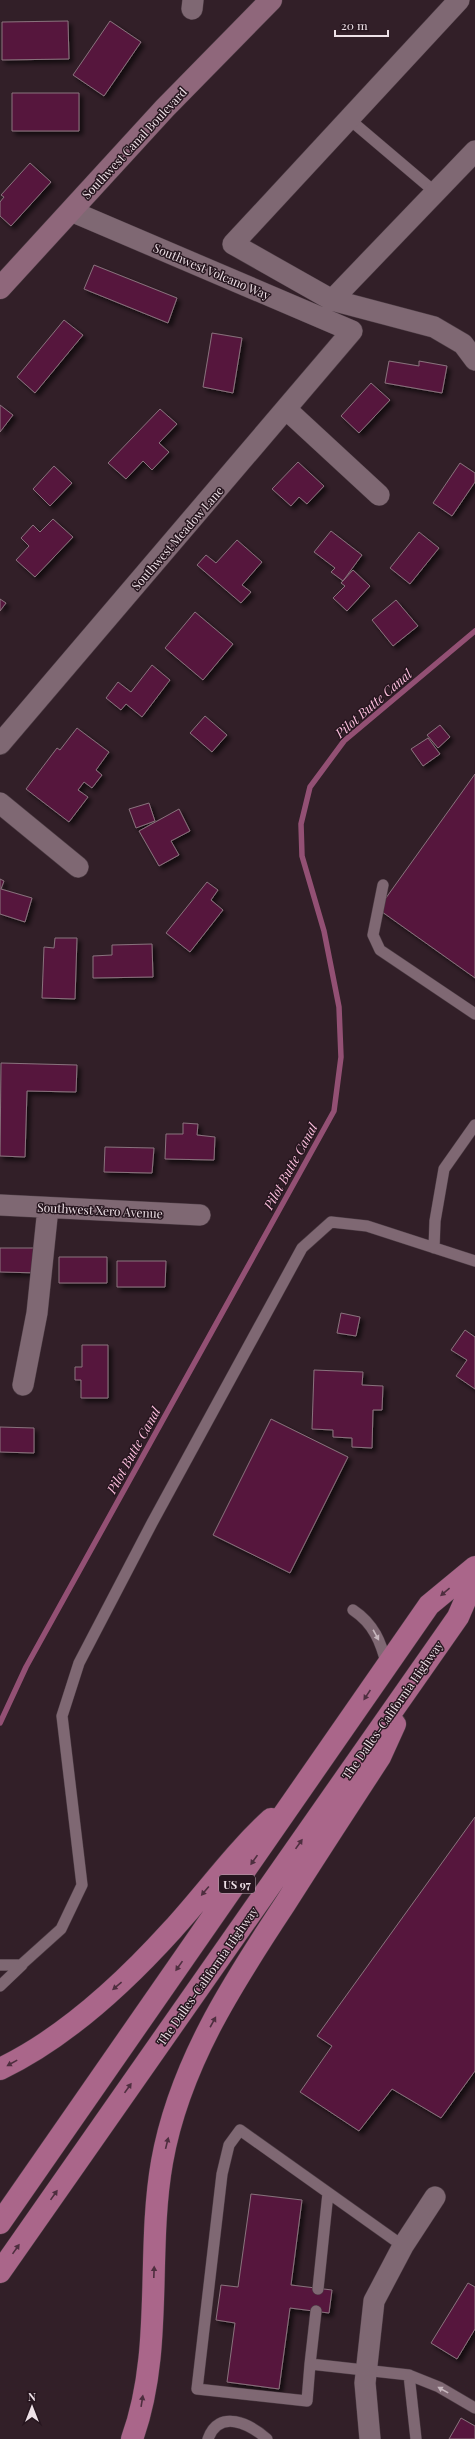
<svg xmlns="http://www.w3.org/2000/svg" width="475" height="2439" font-family="'Playfair Display',serif">
	<style>
		.lines { fill: none; stroke-linecap: round; stroke-linejoin: round }
		.stream { stroke: #935074; stroke-width: 5.5 }
		.building { fill: #57193e; stroke: #89727d; filter: url(#shadow) }
		.service-casing { stroke: #4c3c44; stroke-width: 12 }
		.minor-casing { stroke: #4c3c44; stroke-width: 22 }
		.secondary-casing { stroke: #4c3c44; stroke-width: 23 }
		.trunk-casing { stroke: #4c3c44; stroke-width: 23 }
		.service { stroke: #7f6873; stroke-width: 11 }
		.minor { stroke: #7f6873; stroke-width: 21 }
		.secondary { stroke: #8f677b; stroke-width: 22 }
		.trunk { stroke: #aa668a; stroke-width: 22 }
		.oneway { fill: #4e2e3f }
		.oneway2 { fill: #c7b7be }
		.labels { text-anchor: middle; dominant-baseline: central; stroke-width: 3; stroke-linejoin: round; paint-order: stroke }
		.shield { fill: #27161f; stroke: #b2a4ab; stroke-width: 1 }
		.shield-label { font-size: 11px; font-weight: bold; fill: #eee1e7 }
		.street-label { font-size: 12px; fill: #eee1e7; stroke: #27161f }
		.water-label { font-size: 13px; font-style: italic; fill: #fcbfdd; stroke: #27161f }
	</style>
	<defs>
		<filter id="shadow"><feDropShadow dx="3.5" dy="3.5" stdDeviation="2" flood-color="#0009"/></filter>
	</defs>
	<rect width="100%" height="100%" fill="#321f28"/>
	<g class="lines">
		<path class="stream" d="M 0,1723 L 26,1667 L 334,1111 L 341,1057 L 339,1007 L 324,931 L 302,856 L 301,824 L 310,787 L 344,741 L 475,631"/>
	</g>
	<path class="building" d="M 68,21 L 69,59 L 2,60 L 2,22 Z
		M 110,21 L 141,42 L 104,96 L 73,75 Z
		M 12,93 L 79,93 L 79,131 L 12,131 Z
		M 30,163 L 51,182 L 11,226 L 0,216 L 0,202 L 4,197 L 1,195 Z
		M 94,265 L 177,298 L 168,323 L 84,289 Z
		M 64,320 L 83,335 L 35,393 L 17,377 Z
		M 212,333 L 242,338 L 233,393 L 203,387 Z
		M 389,361 L 419,366 L 419,361 L 447,366 L 442,393 L 385,383 Z
		M 371,383 L 390,400 L 359,433 L 341,416 Z
		M 0,405 L 13,415 L 0,432 Z
		M 160,409 L 177,424 L 159,443 L 169,452 L 152,470 L 143,461 L 126,479 L 108,463 Z
		M 298,462 L 324,486 L 307,504 L 299,497 L 291,506 L 272,489 Z
		M 460,463 L 475,473 L 475,482 L 452,516 L 433,503 Z
		M 54,466 L 72,483 L 50,506 L 33,489 Z
		M 53,519 L 73,537 L 35,577 L 16,560 L 29,546 L 21,538 L 33,525 L 40,532 Z
		M 331,531 L 362,555 L 343,581 L 331,572 L 335,568 L 314,552 Z
		M 419,532 L 439,548 L 410,584 L 390,568 Z
		M 237,540 L 262,562 L 242,585 L 251,592 L 241,603 L 197,565 L 206,555 L 216,563 Z
		M 353,570 L 370,586 L 347,611 L 333,598 L 345,586 L 341,583 Z
		M 0,599 L 6,603 L 0,611 Z
		M 396,600 L 418,626 L 393,646 L 372,620 Z
		M 195,612 L 233,644 L 203,680 L 165,648 Z
		M 152,665 L 170,680 L 142,717 L 126,704 L 121,710 L 106,698 L 118,682 L 131,692 Z
		M 205,716 L 227,735 L 212,752 L 190,733 Z
		M 440,725 L 450,737 L 438,748 L 427,735 Z
		M 77,728 L 109,752 L 96,770 L 102,775 L 92,788 L 84,782 L 78,790 L 88,797 L 69,822 L 26,789 L 57,748 L 60,750 Z
		M 428,738 L 440,754 L 423,766 L 411,749 Z
		M 475,774 L 475,978 L 378,909 Z
		M 149,803 L 155,821 L 136,828 L 129,809 Z
		M 179,809 L 190,831 L 171,841 L 179,855 L 159,866 L 139,831 Z
		M 0,879 L 4,881 L 1,889 L 32,898 L 25,922 L 0,914 Z
		M 207,882 L 218,890 L 211,900 L 223,910 L 190,952 L 166,933 Z
		M 55,938 L 77,938 L 75,999 L 42,998 L 44,947 L 54,948 Z
		M 152,944 L 153,977 L 93,978 L 93,956 L 112,955 L 112,945 Z
		M 1,1063 L 77,1065 L 76,1092 L 27,1091 L 25,1157 L 0,1156 Z
		M 183,1123 L 198,1124 L 197,1135 L 215,1137 L 214,1160 L 165,1159 L 166,1134 L 183,1134 Z
		M 105,1147 L 154,1148 L 152,1173 L 104,1172 Z
		M 0,1248 L 41,1248 L 41,1273 L 0,1272 Z
		M 59,1257 L 107,1257 L 107,1283 L 59,1283 Z
		M 117,1261 L 166,1261 L 165,1287 L 117,1287 Z
		M 341,1313 L 360,1317 L 356,1336 L 337,1333 Z
		M 465,1330 L 475,1337 L 475,1389 L 456,1376 L 467,1360 L 451,1350 Z
		M 82,1345 L 108,1345 L 108,1398 L 81,1398 L 81,1380 L 75,1380 L 75,1367 L 82,1367 Z
		M 314,1370 L 363,1372 L 362,1385 L 383,1386 L 382,1410 L 373,1410 L 372,1448 L 352,1447 L 352,1438 L 333,1437 L 333,1430 L 312,1429 Z
		M 271,1419 L 348,1457 L 290,1573 L 213,1535 Z
		M 0,1427 L 34,1428 L 34,1453 L 0,1452 Z
		M 475,1817 L 475,2071 L 441,2118 L 392,2089 L 359,2131 L 300,2092 L 332,2046 L 317,2036 Z
		M 251,2194 L 302,2200 L 291,2285 L 332,2290 L 329,2313 L 290,2308 L 279,2389 L 227,2382 L 235,2323 L 216,2320 L 221,2285 L 238,2287 Z
		M 468,2283 L 475,2287 L 475,2329 L 457,2359 L 431,2343 Z
		M 461,2418 L 475,2426 L 475,2439 L 449,2439 Z"/>
	<g class="lines">
		<g class="service-casing">
			<path id="service" d="M 349,119 L 435,192
				M 383,885 L 373,935 L 380,950 L 475,1014
				M 434,1248 L 435,1221 L 444,1169 L 475,1125
				M 353,1610 C 374,1624 381,1642 387,1666
				M 0,1965 L 22,1965
				M 21,1965 L 61,1929 L 82,1885 L 62,1716 L 79,1663 L 152,1523 L 302,1248 L 331,1222 L 367,1226 L 475,1261
				M 0,1986 L 22,1965
				M 403,2246 L 240,2130 L 229,2145 L 222,2174 L 197,2389 L 307,2401 L 310,2364 L 409,2375 L 416,2439
				M 318,2289 L 328,2193
				M 310,2364 L 316,2311
				M 409,2375 L 439,2387 L 475,2408
				M 208,2439 C 219,2408 250,2424 267,2439"/>
		</g>
		<g class="minor-casing">
			<path id="minor" d="M 459,0 L 233,244 L 332,300 L 434,327 L 463,344 L 475,360
				M 192,9 L 193,0
				M 332,300 L 475,151
				M 287,410 L 379,495
				M 0,744 L 352,331 L 71,211
				M 0,803 L 78,867
				M 0,1205 L 200,1215
				M 23,1385 L 37,1313 L 48,1208
				M 370,2439 L 365,2383 L 374,2301 L 403,2246 L 435,2197"/>
		</g>
		<g class="secondary-casing">
			<path id="secondary" d="M 0,288 L 165,108 L 271,0"/>
		</g>
		<g class="trunk-casing">
			<path id="trunk" d="M 0,2069 C 65,2038 124,1983 172,1930 C 206,1893 234,1853 271,1819
				M 0,2223 L 429,1605 L 475,1567
				M 0,2272 L 458,1617 L 475,1578
				M 132,2439 C 164,2351 146,2253 162,2162 C 179,2066 232,1984 285,1904 C 316,1855 348,1806 380,1757 L 395,1724"/>
		</g>
		<use href="#service" class="service"/>
		<use href="#minor" class="minor"/>
		<use href="#secondary" class="secondary"/>
		<use href="#trunk" class="trunk"/>
	</g>
	<defs><path id="oneway-solid" d="M-6-.8H1V-3.2L6.5 0L1 3.2V.8H-6Z"/></defs>
	<g class="oneway">
		<use href="#oneway-solid" transform="translate(445 1592) rotate(140)"/>
		<use href="#oneway-solid" transform="translate(367 1695) rotate(124)"/>
		<use href="#oneway-solid" transform="translate(299 1844) rotate(-55)"/>
		<use href="#oneway-solid" transform="translate(254 1860) rotate(125)"/>
		<use href="#oneway-solid" transform="translate(205 1891) rotate(130)"/>
		<use href="#oneway-solid" transform="translate(179 1966) rotate(125)"/>
		<use href="#oneway-solid" transform="translate(117 1986) rotate(140)"/>
		<use href="#oneway-solid" transform="translate(213 2022) rotate(-61)"/>
		<use href="#oneway-solid" transform="translate(12 2063) rotate(151)"/>
		<use href="#oneway-solid" transform="translate(128 2088) rotate(-55)"/>
		<use href="#oneway-solid" transform="translate(167 2143) rotate(-76)"/>
		<use href="#oneway-solid" transform="translate(54 2195) rotate(-55)"/>
		<use href="#oneway-solid" transform="translate(16 2249) rotate(-55)"/>
		<use href="#oneway-solid" transform="translate(154 2272) rotate(-88)"/>
		<use href="#oneway-solid" transform="translate(142 2401) rotate(-81)"/>
	</g>
	<g class="oneway2">
		<use href="#oneway-solid" transform="translate(376 1635) rotate(61)"/>
		<use href="#oneway-solid" transform="translate(443 2390) rotate(-151)"/>
	</g>
	<g class="labels">
		<rect class="shield" x="219" y="1875" width="36" height="18" rx="3"/>
		<g class="shield-label">
			<text x="237" y="1884">US 97</text>
		</g>
		<g class="street-label">
			<text transform="translate(134 143) rotate(-47)">Southwest Canal Boulevard</text>
			<text transform="translate(212 271) rotate(23)">Southwest Volcano Way</text>
			<text transform="translate(177 538) rotate(-49)">Southwest Meadow Lane</text>
			<text transform="translate(100 1210) rotate(3)">Southwest Xero Avenue</text>
			<text transform="translate(392 1710) rotate(-55)">The Dalles-California Highway</text>
			<text transform="translate(207 1976) rotate(-55)">The Dalles-California Highway</text>
		</g>
		<g class="water-label">
			<text transform="translate(373 703) rotate(-41)">Pilot Butte Canal</text>
			<text transform="translate(290 1166) rotate(-61)">Pilot Butte Canal</text>
			<text transform="translate(133 1450) rotate(-61)">Pilot Butte Canal</text>
		</g>
	</g>
	<g transform="translate(32 2407)" stroke="#27161f" stroke-width="3" paint-order="stroke">
	<path d="M0-3L7 15L0 10L-7 15Z" fill="#eee1e7"/>
	<text y="-6" font-size="11" font-weight="bold" text-anchor="middle" fill="#eee1e7">N</text>
	</g>
	<path d="M335 30v6h53v-6" fill="none" stroke="#eee1e7" stroke-width="2"/>
	<text x="341" y="30" font-size="12" fill="#eee1e7" stroke="#27161f" stroke-width="3" paint-order="stroke">20 m</text>
</svg>
